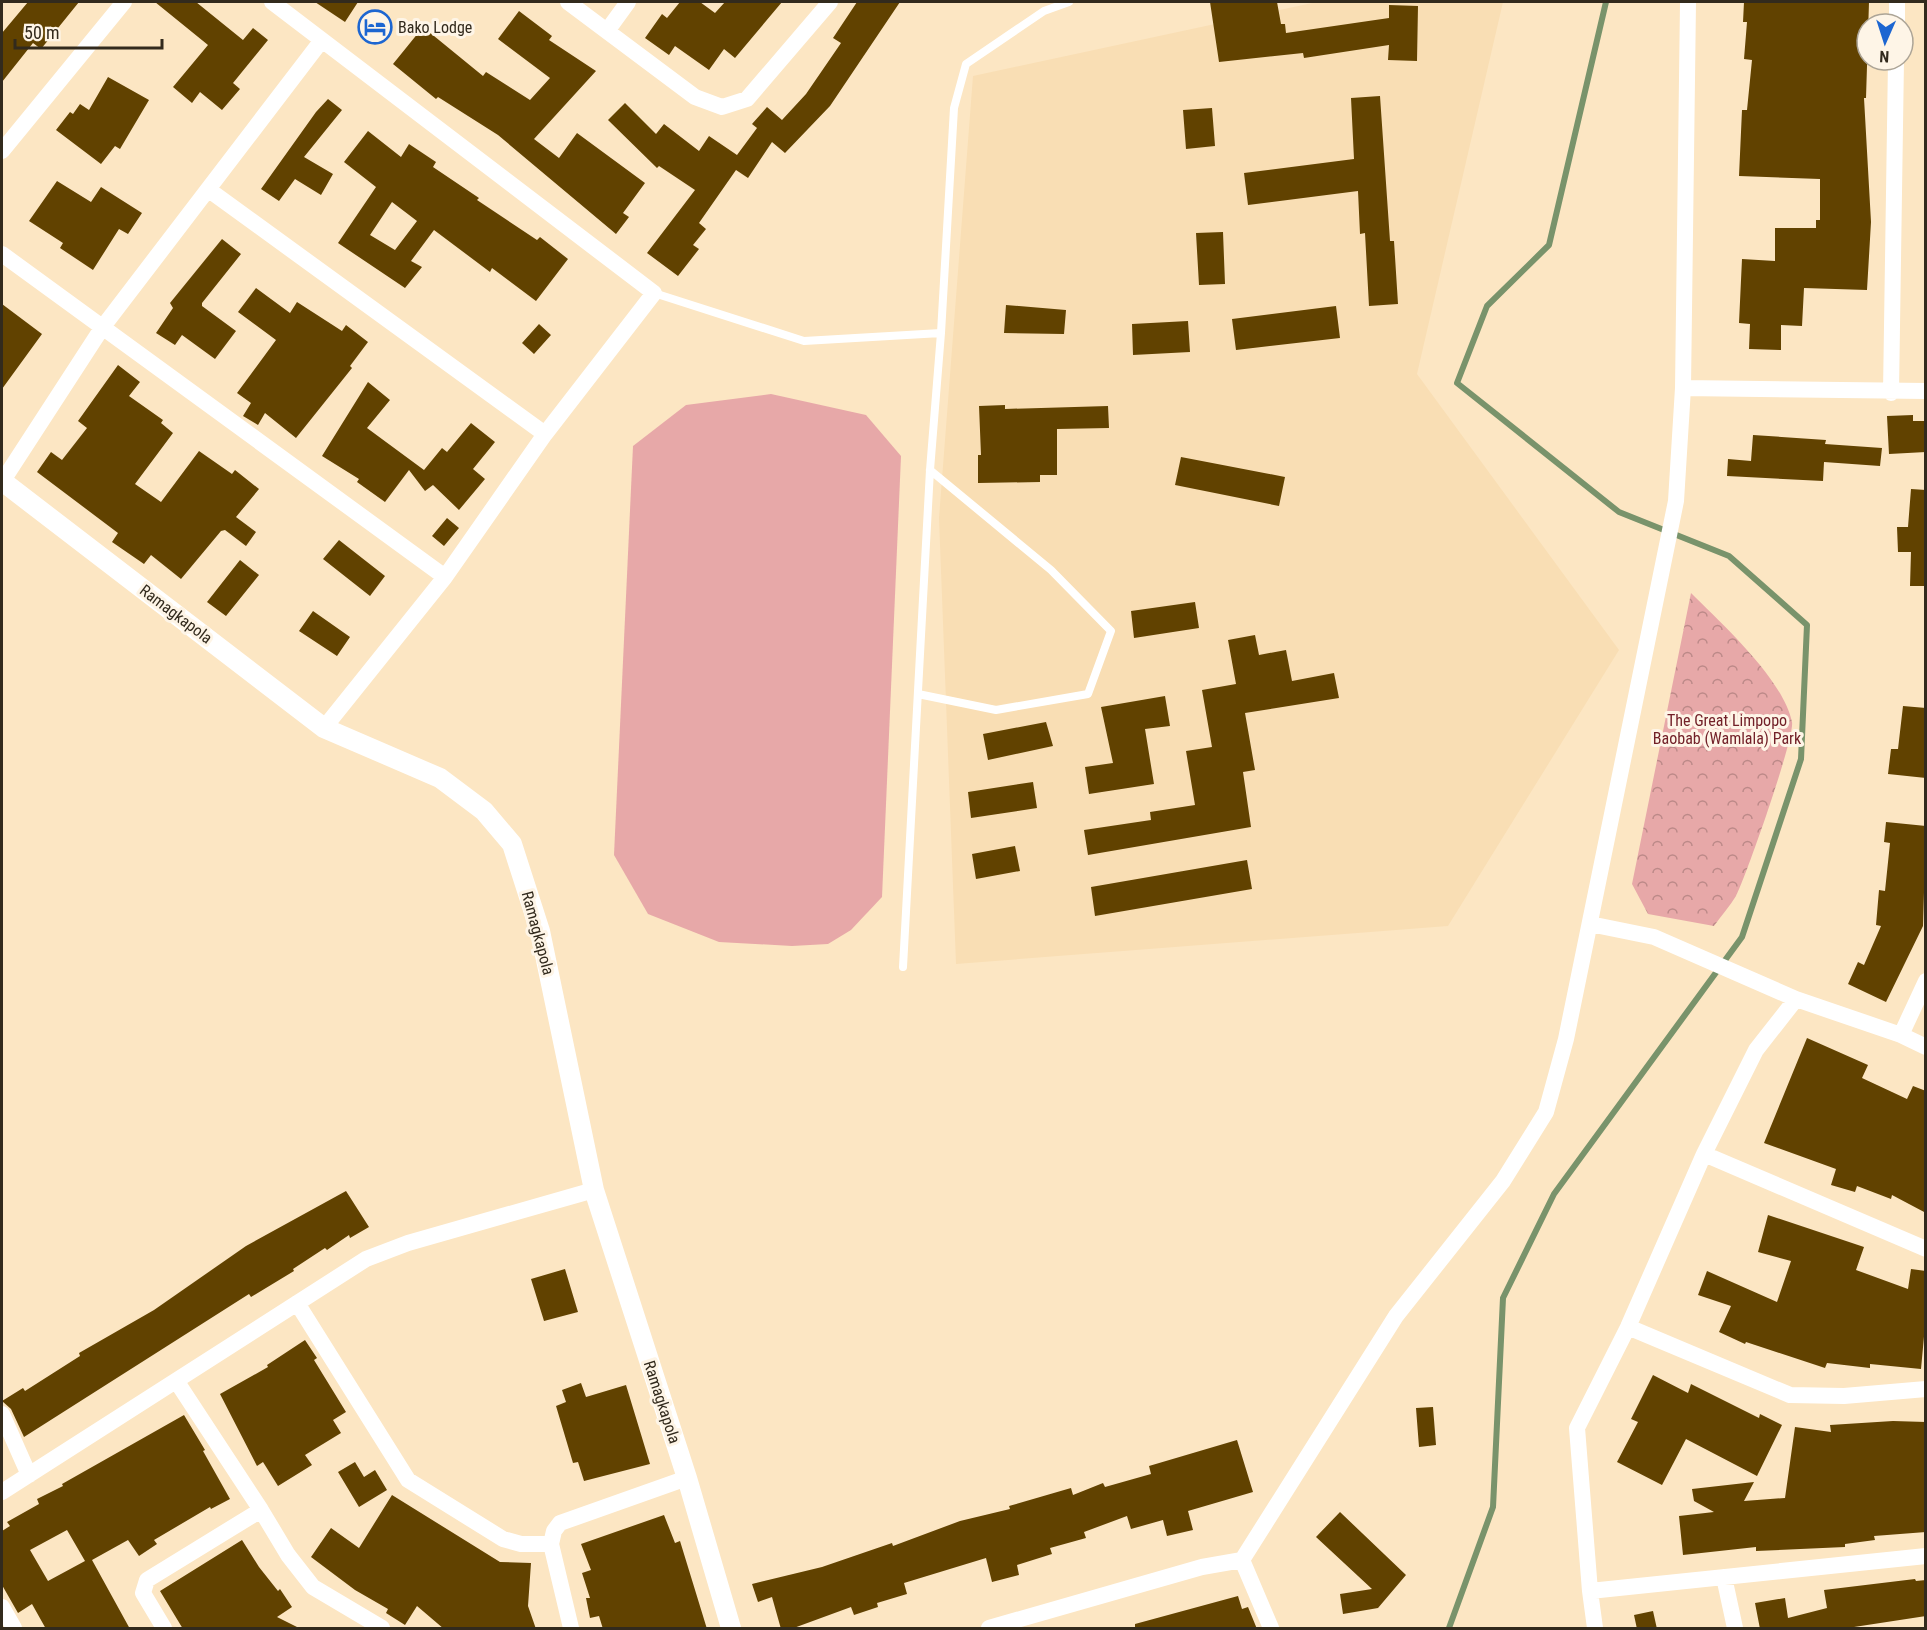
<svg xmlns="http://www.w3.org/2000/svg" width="1927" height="1630" font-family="'Roboto Condensed',sans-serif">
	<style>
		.built { fill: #f9deb4 }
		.forest { fill: url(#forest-crowns) }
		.pitch { fill: #e7a8a8 }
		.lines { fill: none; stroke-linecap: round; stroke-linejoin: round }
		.stream { stroke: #79936b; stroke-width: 6 }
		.building { fill: #614200; fill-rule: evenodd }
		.service { stroke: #fff; stroke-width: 8 }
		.minor { stroke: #fff; stroke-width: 16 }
		.tertiary { stroke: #fff; stroke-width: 20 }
		.labels { text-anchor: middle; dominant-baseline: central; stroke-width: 6; stroke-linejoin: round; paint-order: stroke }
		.poi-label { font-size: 16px; fill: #322a1d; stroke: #fef5e7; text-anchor: start }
		.street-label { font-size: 16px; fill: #322a1d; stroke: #fef5e7 }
		.park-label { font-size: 16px; fill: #722028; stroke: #fef5e7 }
	</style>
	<defs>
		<pattern id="forest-crowns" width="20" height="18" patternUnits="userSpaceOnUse" patternTransform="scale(1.5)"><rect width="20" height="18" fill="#e7a8a8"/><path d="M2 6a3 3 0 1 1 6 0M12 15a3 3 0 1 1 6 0" fill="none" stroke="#bc8988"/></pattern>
	</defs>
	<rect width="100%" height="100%" fill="#fce6c3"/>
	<path class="built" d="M 1317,2 L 1503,2 L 1417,374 L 1619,650 L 1448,926 L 956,964 L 939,518 L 973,76 Z"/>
	<path class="forest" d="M 1691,593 C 1722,624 1783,679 1792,722 C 1795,737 1746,877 1736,896 C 1730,906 1721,916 1714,926 L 1648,914 L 1632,884 Z"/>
	<path class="pitch" d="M 771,394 L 866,415 L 901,456 L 882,897 L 851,930 L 828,944 L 792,946 L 719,942 L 648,914 L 614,855 L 633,446 L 686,405 Z"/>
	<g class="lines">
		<path class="stream" d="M 1449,1628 L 1493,1507 L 1503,1298 L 1554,1194 L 1742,937 L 1801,759 L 1807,625 L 1729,556 L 1619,512 L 1457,383 L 1487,306 L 1549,245 L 1606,2"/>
	</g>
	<path class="building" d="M 28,2 L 79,2 L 41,49 L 33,43 L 2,82 L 2,33 Z
		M 155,2 L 196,2 L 243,40 L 253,28 L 268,40 L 233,83 L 240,89 L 222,110 L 200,92 L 192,103 L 173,87 L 208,45 Z
		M 315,2 L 358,2 L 345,22 Z
		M 680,2 L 700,2 L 715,13 L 725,2 L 782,2 L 735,58 L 724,49 L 709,70 L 675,46 L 669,55 L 645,38 L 662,14 L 667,18 Z
		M 857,2 L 900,2 L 830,106 L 785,153 L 772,142 L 748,178 L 736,170 L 699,223 L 706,229 L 693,245 L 699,249 L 678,276 L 647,253 L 695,190 L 659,166 L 657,168 L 608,120 L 625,103 L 656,134 L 664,124 L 699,151 L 709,136 L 737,155 L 757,128 L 752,124 L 767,107 L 782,120 L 806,94 L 841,43 L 833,38 Z
		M 1210,2 L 1277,2 L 1281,24 L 1285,24 L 1286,33 L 1389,18 L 1389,5 L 1418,6 L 1417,61 L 1388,60 L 1389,45 L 1304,58 L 1303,53 L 1219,62 Z
		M 1744,2 L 1869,2 L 1866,98 L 1864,98 L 1871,222 L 1867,290 L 1804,288 L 1802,326 L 1781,325 L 1781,350 L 1749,349 L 1750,324 L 1739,323 L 1742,259 L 1775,261 L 1775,228 L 1816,228 L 1816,220 L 1820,220 L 1820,179 L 1739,176 L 1742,110 L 1747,110 L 1752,60 L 1744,59 L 1747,22 L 1743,22 Z
		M 519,11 L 552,36 L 549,40 L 596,71 L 534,139 L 559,158 L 577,133 L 645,183 L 623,213 L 629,217 L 616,234 L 498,135 L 438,97 L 436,99 L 393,64 L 423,27 L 483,76 L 486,72 L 530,100 L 550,78 L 498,39 Z
		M 108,77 L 149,100 L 120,149 L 115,146 L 101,164 L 56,130 L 70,112 L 73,114 L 80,104 L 89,110 Z
		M 1380,96 L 1390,241 L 1394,241 L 1398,304 L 1369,306 L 1365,233 L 1360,234 L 1358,191 L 1248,205 L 1244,173 L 1354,159 L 1351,98 Z
		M 328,99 L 342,110 L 304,157 L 333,174 L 321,195 L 295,179 L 279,201 L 261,189 L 316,112 Z
		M 1212,108 L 1215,146 L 1186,149 L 1183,110 Z
		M 368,131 L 401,157 L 409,144 L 436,162 L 433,167 L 479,198 L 477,200 L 537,240 L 540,237 L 568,259 L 536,301 L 492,268 L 490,272 L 434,230 L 411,261 L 422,267 L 405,288 L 338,243 L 376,187 L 344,162 ZM 392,202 L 417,221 L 395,250 L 370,235 Z
		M 57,181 L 91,202 L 101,187 L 142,213 L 128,234 L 119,229 L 93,270 L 60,248 L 63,243 L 29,221 Z
		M 1223,232 L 1225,284 L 1199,285 L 1196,233 Z
		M 222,239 L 241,254 L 202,303 L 202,306 L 236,331 L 215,359 L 182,335 L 175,345 L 156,333 L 173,308 L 170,303 Z
		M 256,288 L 290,313 L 297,302 L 342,331 L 346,325 L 368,342 L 350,366 L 352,368 L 296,438 L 265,413 L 258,425 L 243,416 L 251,403 L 237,393 L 276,340 L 238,312 Z
		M 2,304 L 42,334 L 2,389 Z
		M 1006,305 L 1066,310 L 1064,334 L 1004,333 Z
		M 1336,306 L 1340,338 L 1236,350 L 1232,319 Z
		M 1188,321 L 1190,352 L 1133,355 L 1132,324 Z
		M 539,324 L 551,335 L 534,354 L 522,343 Z
		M 118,365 L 140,382 L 129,396 L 163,420 L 161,423 L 173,433 L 135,484 L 161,502 L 199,451 L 232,474 L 235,470 L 259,489 L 236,517 L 256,532 L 246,546 L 225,530 L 221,531 L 181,579 L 151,555 L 144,564 L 112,542 L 118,533 L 37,472 L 51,452 L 62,460 L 87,428 L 78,421 Z
		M 368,382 L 390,400 L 367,428 L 424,470 L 442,448 L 447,452 L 471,423 L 495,442 L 473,469 L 485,479 L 459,510 L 433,485 L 425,491 L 409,470 L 385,502 L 357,482 L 359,479 L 322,456 Z
		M 1005,405 L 1005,409 L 1108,406 L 1109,428 L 1057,429 L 1057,475 L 1040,475 L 1040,482 L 978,483 L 978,455 L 981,455 L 979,406 Z
		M 1913,415 L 1913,421 L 1926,421 L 1926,452 L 1889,454 L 1887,416 Z
		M 1753,435 L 1826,440 L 1825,444 L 1882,448 L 1880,466 L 1824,462 L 1823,481 L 1727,476 L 1728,459 L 1751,461 Z
		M 1181,457 L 1285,477 L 1279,506 L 1175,485 Z
		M 1911,489 L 1926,490 L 1926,586 L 1910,586 L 1911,552 L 1898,552 L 1897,527 L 1908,527 Z
		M 447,518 L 459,528 L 444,546 L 432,536 Z
		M 339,540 L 385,576 L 370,596 L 323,559 Z
		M 240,560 L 259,575 L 226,616 L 207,602 Z
		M 1195,602 L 1199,628 L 1134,638 L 1131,611 Z
		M 313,611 L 350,637 L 337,656 L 299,631 Z
		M 1255,635 L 1259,655 L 1286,650 L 1292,681 L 1334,673 L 1339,698 L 1245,713 L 1255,770 L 1243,772 L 1251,827 L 1088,855 L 1084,830 L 1151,820 L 1150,812 L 1195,805 L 1186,751 L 1212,747 L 1202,690 L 1236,684 L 1228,640 Z
		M 1165,696 L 1170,726 L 1145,729 L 1154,784 L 1089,794 L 1085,767 L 1113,763 L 1101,707 Z
		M 1903,706 L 1926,708 L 1926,778 L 1888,774 L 1891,749 L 1898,749 Z
		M 1046,722 L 1053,746 L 988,760 L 983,734 Z
		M 1033,782 L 1037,808 L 971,818 L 968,792 Z
		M 1886,822 L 1926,826 L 1923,926 L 1886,1002 L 1848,984 L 1858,962 L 1864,965 L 1881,926 L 1876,925 L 1879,890 L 1885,891 L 1890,843 L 1884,842 Z
		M 1015,846 L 1020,871 L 976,879 L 972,854 Z
		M 1247,860 L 1252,889 L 1095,916 L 1091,887 Z
		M 1807,1038 L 1868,1065 L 1862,1078 L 1907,1099 L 1913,1086 L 1926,1091 L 1926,1213 L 1892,1195 L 1891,1199 L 1857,1186 L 1855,1192 L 1831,1185 L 1836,1169 L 1764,1143 Z
		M 346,1191 L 369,1227 L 350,1238 L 349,1235 L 327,1250 L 325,1248 L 293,1269 L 294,1271 L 251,1297 L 249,1294 L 24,1437 L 11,1409 L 2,1401 L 23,1388 L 25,1391 L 80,1356 L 79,1353 L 154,1310 L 246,1246 Z
		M 1768,1215 L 1864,1247 L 1856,1270 L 1908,1289 L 1911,1269 L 1926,1271 L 1926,1315 L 1921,1369 L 1870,1364 L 1870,1368 L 1827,1363 L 1825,1368 L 1746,1342 L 1745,1344 L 1719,1332 L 1731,1306 L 1698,1295 L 1707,1271 L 1777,1302 L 1791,1261 L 1758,1252 Z
		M 565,1269 L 578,1312 L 544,1321 L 531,1279 Z
		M 305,1340 L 317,1358 L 314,1360 L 346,1412 L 333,1420 L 341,1433 L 305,1455 L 312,1465 L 278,1486 L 263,1462 L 257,1466 L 220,1394 L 268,1367 L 267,1365 Z
		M 1653,1375 L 1688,1393 L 1691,1384 L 1759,1418 L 1760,1414 L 1782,1425 L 1757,1476 L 1686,1439 L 1662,1485 L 1617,1462 L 1638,1422 L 1631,1419 Z
		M 581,1383 L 586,1397 L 626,1385 L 650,1464 L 584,1481 L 578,1462 L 573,1463 L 556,1406 L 566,1402 L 562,1390 Z
		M 1433,1407 L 1436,1445 L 1419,1447 L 1416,1408 Z
		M 184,1415 L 205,1450 L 203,1451 L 230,1499 L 211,1509 L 210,1507 L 154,1540 L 157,1544 L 139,1556 L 128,1540 L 92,1560 L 130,1629 L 46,1629 L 32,1604 L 18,1613 L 2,1585 L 2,1531 L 10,1526 L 7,1522 L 39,1504 L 37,1499 L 63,1486 L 62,1484 ZM 67,1530 L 85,1561 L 48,1581 L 30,1550 Z
		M 1893,1421 L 1926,1422 L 1926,1532 L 1874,1536 L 1875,1540 L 1845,1544 L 1845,1547 L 1756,1551 L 1756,1547 L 1683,1555 L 1679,1516 L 1714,1512 L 1694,1501 L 1692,1489 L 1754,1482 L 1744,1501 L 1785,1498 L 1795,1427 L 1831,1432 L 1830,1425 Z
		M 1237,1440 L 1253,1492 L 1188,1511 L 1193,1530 L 1167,1536 L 1163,1520 L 1131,1529 L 1127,1516 L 1084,1532 L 1086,1538 L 1050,1548 L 1052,1554 L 1017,1565 L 1019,1575 L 992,1582 L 986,1558 L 904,1583 L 907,1594 L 877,1603 L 878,1607 L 854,1615 L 851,1607 L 791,1629 L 781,1629 L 772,1597 L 758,1602 L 752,1584 L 822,1567 L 892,1543 L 893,1546 L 960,1521 L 1010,1509 L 1009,1506 L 1071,1488 L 1073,1495 L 1103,1483 L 1105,1487 L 1151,1474 L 1149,1466 Z
		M 355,1462 L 364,1477 L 375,1470 L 387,1490 L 359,1507 L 338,1472 Z
		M 392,1495 L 500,1562 L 531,1563 L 528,1606 L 536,1629 L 444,1629 L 417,1606 L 405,1625 L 386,1613 L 388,1609 L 355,1590 L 311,1557 L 331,1528 L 359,1548 Z
		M 1340,1512 L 1406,1575 L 1378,1608 L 1343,1614 L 1340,1594 L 1372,1589 L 1316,1537 Z
		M 664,1515 L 675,1543 L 680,1541 L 707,1629 L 603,1629 L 599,1616 L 590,1618 L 586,1598 L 590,1598 L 582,1573 L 591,1570 L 581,1544 Z
		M 242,1540 L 259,1567 L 278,1591 L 280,1589 L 292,1607 L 277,1617 L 301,1629 L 183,1629 L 160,1591 Z
		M 1915,1579 L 1916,1581 L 1926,1580 L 1926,1616 L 1841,1629 L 1760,1629 L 1755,1603 L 1785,1598 L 1788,1618 L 1827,1608 L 1824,1590 Z
		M 1238,1596 L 1242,1609 L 1248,1607 L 1257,1629 L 1135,1629 L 1135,1624 Z
		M 1653,1611 L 1657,1629 L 1637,1629 L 1634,1615 Z"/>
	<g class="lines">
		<path class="service" d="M 654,293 L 804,341 L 941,333
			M 918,694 L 996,710 L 1088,694 L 1111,631 L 1051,570 L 930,470
			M 903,967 L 930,470 L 941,333 L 954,108 L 966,64 L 1044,11 L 1069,2"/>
		<path class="minor" d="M 568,2 L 695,97 L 722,107 L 747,99 L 830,2
			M 1897,24 L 1897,2
			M 607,31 L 628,2
			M 2,151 L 124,2
			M 209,190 L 545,434
			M 2,254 L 445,577 L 545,434 L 654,293 L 272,2
			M 1683,388 L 1926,391
			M 1891,393 L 1896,60
			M 2,482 L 102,328 L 322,40
			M 324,728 L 445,577
			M 1590,924 L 1654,937 L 1796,999 L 1901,1035 L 1926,1047
			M 1901,1035 L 1926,981
			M 1704,1154 L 1926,1249
			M 297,1303 L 408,1480 L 503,1539 L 521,1544 L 551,1544
			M 1628,1327 L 1790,1395 L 1844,1396 L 1926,1389
			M 177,1382 L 261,1510
			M 2,1414 L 29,1475
			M 2,1492 L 366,1259 L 408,1243 L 594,1190
			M 1242,1560 L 1271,1628
			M 1724,1577 L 1735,1628
			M 1590,1591 L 1926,1556
			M 2,1607 L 14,1628
			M 164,1628 L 143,1593 L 147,1580 L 261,1510 L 288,1555 L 313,1587 L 382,1628
			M 571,1628 L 551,1544 L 554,1531 L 560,1523 L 687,1478
			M 989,1628 L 1202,1567 L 1242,1560 L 1396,1316 L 1503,1181 L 1546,1112 L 1566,1039 L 1676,501 L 1683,388 L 1688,2
			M 1595,1628 L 1590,1591 L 1577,1428 L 1628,1327 L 1704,1154 L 1756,1050 L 1796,999"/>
		<path class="tertiary" d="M 2,481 L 324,728 L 440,778 L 484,811 L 512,844 L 540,931 L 594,1190 L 687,1478 L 731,1628"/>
	</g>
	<defs>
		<g id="hotel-ring" transform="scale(1.725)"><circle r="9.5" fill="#fef5e7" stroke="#1d66d1" stroke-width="1.5"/><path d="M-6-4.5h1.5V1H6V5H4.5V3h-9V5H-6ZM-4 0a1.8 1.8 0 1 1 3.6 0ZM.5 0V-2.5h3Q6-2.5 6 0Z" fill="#1d66d1"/></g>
	</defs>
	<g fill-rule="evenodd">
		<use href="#hotel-ring" x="375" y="27"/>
	</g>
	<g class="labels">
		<g class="poi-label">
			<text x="398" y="27">Bako Lodge</text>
		</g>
		<g class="street-label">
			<text transform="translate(176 614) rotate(37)">Ramagkapola</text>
			<text transform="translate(538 933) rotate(75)">Ramagkapola</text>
			<text transform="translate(662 1402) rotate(72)">Ramagkapola</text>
		</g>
		<g class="park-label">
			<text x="1727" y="720">The Great Limpopo<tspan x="1727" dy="18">Baobab (Wamlala) Park</tspan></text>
		</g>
	</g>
	<rect width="1927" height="1630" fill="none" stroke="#322a1d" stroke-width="6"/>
	<g transform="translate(1885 42) rotate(183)"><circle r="28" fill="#fef5e7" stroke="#aca496" stroke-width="1.5"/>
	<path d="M0-4.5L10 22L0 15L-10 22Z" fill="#1d66d1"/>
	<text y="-9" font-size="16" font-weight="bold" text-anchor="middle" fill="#322a1d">N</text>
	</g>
	<path d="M15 39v9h147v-9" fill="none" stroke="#322a1d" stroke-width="3"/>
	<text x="24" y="39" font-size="18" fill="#322a1d" stroke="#fef5e7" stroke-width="4.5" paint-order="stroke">50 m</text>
</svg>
